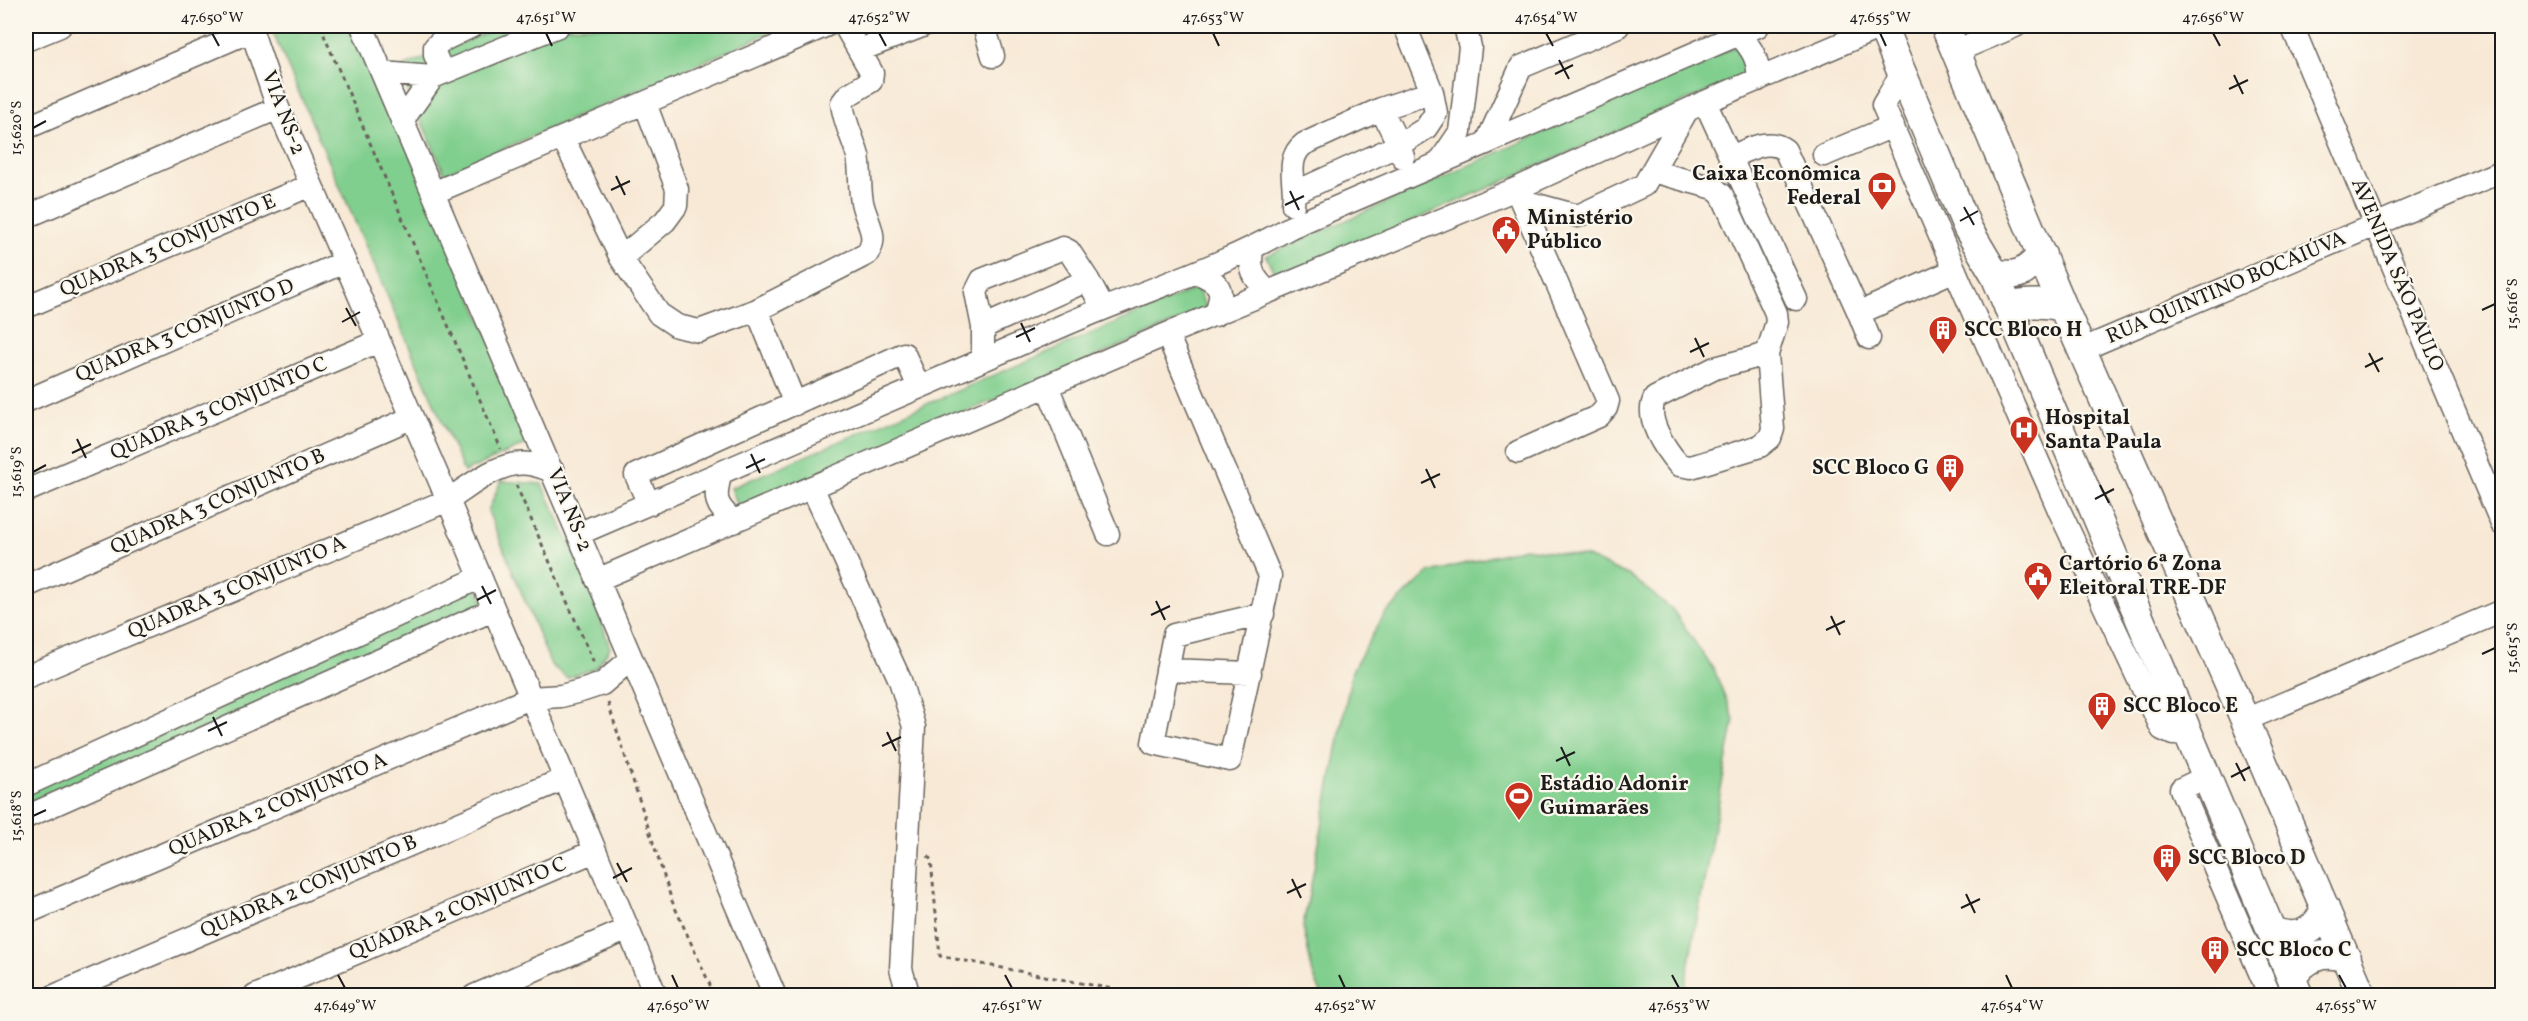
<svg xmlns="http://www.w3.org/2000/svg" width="2528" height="1021" font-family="Vollkorn,serif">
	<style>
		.green { fill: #81cf8e; stroke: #4e7655; stroke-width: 1.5 }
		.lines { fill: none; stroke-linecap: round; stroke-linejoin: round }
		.minor-casing { stroke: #69645d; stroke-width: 25 }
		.major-casing { stroke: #69645d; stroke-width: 31 }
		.path { stroke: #69645d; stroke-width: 3; stroke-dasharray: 4.5 4.5; stroke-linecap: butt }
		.minor { stroke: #fff; stroke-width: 22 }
		.major { stroke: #fff; stroke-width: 28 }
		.ticks { fill: none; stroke: #1c1c1c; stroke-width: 2 }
		.labels { text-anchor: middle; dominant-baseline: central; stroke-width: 4.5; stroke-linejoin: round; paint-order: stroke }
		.street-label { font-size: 21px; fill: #1c1c1c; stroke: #fbf7ec }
		.poi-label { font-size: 21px; font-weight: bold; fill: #1c1c1c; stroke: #fbf7ec; text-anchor: start }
		.neatline { fill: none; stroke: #1c1c1c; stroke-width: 2 }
		.ticks-label { font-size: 15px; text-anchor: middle; fill: #1c1c1c }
	</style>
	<rect width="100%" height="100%" fill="#fbf7ec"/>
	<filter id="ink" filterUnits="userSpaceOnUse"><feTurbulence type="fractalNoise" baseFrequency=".0167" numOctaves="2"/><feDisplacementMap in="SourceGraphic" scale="12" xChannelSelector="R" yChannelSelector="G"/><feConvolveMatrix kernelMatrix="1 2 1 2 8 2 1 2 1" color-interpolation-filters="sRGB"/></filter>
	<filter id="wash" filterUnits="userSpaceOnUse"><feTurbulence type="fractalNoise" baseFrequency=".008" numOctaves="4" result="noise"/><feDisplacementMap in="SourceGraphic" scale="24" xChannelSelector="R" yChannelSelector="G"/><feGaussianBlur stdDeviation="1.35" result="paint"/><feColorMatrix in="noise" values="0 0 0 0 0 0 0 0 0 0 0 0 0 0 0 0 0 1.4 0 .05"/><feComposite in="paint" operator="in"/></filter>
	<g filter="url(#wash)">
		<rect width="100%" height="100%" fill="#f8e9d6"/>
		<path class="green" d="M 270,26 L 357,26 L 533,441 L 464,472 Z
			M 502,26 L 785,26 L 445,174 L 398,69 Z
			M 1736,46 L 1748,74 L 1278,280 L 1266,256 Z
			M 1197,288 L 1207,309 L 739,509 L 731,488 Z
			M 501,481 L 542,484 L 591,589 L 610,648 L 596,668 L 567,678 L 551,665 L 488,511 Z
			M 1524,548 L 1587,557 L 1630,576 L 1672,609 L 1714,670 L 1734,719 L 1683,995 L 1322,995 L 1313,974 L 1303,926 L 1352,671 L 1384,615 L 1428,573 Z
			M 476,586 L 486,607 L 26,807 L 26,791 Z"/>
	</g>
	<g filter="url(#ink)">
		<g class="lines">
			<g class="minor-casing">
				<path id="minor" d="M 250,26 L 278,108 L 448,500 L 656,996
					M 362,26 L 775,996
					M 984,26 L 993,56
					M 2292,26 L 2502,524
					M 1739,34 C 1751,48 1760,60 1758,80
					M 26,40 L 60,26
					M 860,50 L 922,26
					M 1956,51 L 2015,26
					M 382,73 L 433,77 L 558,26
					M 443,73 L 435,55 L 435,47 L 441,41 L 472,26
					M 1902,73 L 1883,105 L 2060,512 L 2162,729 L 2173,734 L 2187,731
					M 1705,102 L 1796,299
					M 1381,109 L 1399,145 L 1426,128 L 1436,113 L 1432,92 L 1405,26
					M 402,121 L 433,77
					M 26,128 L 253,30
					M 563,138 L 621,258 L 659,314 L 677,326 L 699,331 L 757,310 L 867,254 C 880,236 866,222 862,202 C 859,187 861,171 858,156 C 853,138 844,122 842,103 L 848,95 L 871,81 L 872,73 L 845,26
					M 1487,142 L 1521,67 L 1618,26
					M 1824,155 L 1893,126
					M 1730,157 C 1749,150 1768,137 1785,150 L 1859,313
					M 1439,163 L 1460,132 L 1470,47 L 1465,26
					M 1652,171 L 1714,188 L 1722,195 L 1776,313 L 1777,322 L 1767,354 L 1773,429 L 1770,438 L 1760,446 L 1691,467 L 1679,465 C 1665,449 1644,418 1655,398 L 1715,368 L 1767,354
					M 1516,189 L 1608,401 L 1606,408 L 1599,416 L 1518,452
					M 433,193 L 825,26
					M 1294,193 C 1293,175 1288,156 1304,144 L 1381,109 L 1432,92
					M 1523,201 L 1578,216 L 1644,185 L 1686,112
					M 1293,205 L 1294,193 L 1399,145 L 1403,157
					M 26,217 L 278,108
					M 1252,250 C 1249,270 1253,277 1268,292
					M 621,258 L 665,221 L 676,206 L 677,189 L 645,103
					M 1198,273 C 1223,284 1224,291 1215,315
					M 26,307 L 311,185
					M 757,310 L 795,404
					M 983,327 L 976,292 L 982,280 L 1063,248 L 1069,251 L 1088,280
					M 1167,334 L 1270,576 L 1230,760 L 1153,743 L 1174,635 L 1263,614
					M 1869,338 L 1859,313 L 1955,270
					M 2083,349 L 2502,171
					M 983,360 L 983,327 L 1088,280 L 1103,308
					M 1047,386 L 1108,534
					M 26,401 L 344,262
					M 720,475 C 714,500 715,504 734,522
					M 812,487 L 900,680 L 914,727 L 901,969 L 909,996
					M 26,491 L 379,341
					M 649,504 L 636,475 L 904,354 L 919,387
					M 578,534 C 740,465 901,395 1062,326 C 1139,292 1218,269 1291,227 L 1758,26
					M 597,580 L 1167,334 L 1516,189 L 1705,102 L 1883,26
					M 26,586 L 411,418
					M 1167,670 L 1250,673
					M 26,677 L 448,500 C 472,485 499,460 530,464 C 538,465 546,469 553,471
					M 2245,720 L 2502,611
					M 2206,777 L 2181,789 L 2270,996
					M 26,785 L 479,578
					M 26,817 L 493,610
					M 26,913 L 530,698 L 561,696 L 584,690 L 602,684 L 631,659
					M 54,996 L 564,779
					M 255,996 L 595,851
					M 474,996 L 628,929"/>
			</g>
			<g class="major-casing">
				<path id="major" d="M 1882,26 L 1968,229 L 1994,273 L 2299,996
					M 1945,26 L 2063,307 L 2245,720 L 2362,996
					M 1994,273 C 2018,278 2025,273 2042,255
					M 2008,307 C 2027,302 2043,302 2063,307
					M 2271,930 C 2295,942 2317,933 2325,907
					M 2292,978 C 2305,957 2323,950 2347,958"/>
			</g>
			<path class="path" d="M 320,26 L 501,449
				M 516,485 L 594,663
				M 608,703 L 672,901 L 715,996
				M 928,856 L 931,860 L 940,956 L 1149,996"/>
			<use href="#minor" class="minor"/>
			<use href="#major" class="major"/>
		</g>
	</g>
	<path class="ticks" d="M 212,33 L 219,46M 546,33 L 552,46M 879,33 L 886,46M 1213,33 L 1219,46M 1546,33 L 1553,46M 1880,33 L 1886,46M 2213,33 L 2220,46M 1559,60 L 1569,79M 1555,74 L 1573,65M 2234,75 L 2243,94M 2229,89 L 2248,80M 33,128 L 46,121M 616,176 L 625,195M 611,190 L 630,181M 1290,191 L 1299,210M 1285,205 L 1304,196M 1964,207 L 1974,225M 1960,221 L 1978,211M 346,308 L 356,326M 2482,310 L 2495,304M 342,322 L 360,312M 1021,323 L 1030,342M 1016,337 L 1035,328M 1695,338 L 1704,357M 1690,352 L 1709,343M 2369,353 L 2379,372M 2365,367 L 2383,358M 77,439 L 86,458M 72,453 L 91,444M 751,454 L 760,473M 746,468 L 765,459M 1426,469 L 1435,488M 33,472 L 46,465M 1421,483 L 1440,474M 2100,485 L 2109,503M 2095,499 L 2114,489M 482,586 L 491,604M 477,600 L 496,590M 1156,601 L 1165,620M 1151,615 L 1170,606M 1831,616 L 1840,635M 1826,630 L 1845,621M 2482,654 L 2495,648M 213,717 L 222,736M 208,731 L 227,722M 887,732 L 896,751M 882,746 L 901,737M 1561,747 L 1570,766M 1556,761 L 1575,752M 2236,763 L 2245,781M 2231,777 L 2250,767M 33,816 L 46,810M 617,863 L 627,882M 613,878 L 632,868M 1292,879 L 1301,898M 1287,893 L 1306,884M 1966,894 L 1975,913M 1961,908 L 1980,899M 338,975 L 345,988M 672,975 L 678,988M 1005,975 L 1012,988M 1339,975 L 1345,988M 1672,975 L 1679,988M 2006,975 L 2012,988M 2339,975 L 2346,988"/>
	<defs>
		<g id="bank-pin" transform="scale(1.5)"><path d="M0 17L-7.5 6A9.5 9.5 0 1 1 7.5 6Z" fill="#c8321e" stroke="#fbf7ec"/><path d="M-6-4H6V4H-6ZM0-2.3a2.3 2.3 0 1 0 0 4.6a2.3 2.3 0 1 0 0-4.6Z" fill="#fff"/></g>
		<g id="civic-pin" transform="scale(1.5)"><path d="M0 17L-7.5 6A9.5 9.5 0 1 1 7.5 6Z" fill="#c8321e" stroke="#fbf7ec"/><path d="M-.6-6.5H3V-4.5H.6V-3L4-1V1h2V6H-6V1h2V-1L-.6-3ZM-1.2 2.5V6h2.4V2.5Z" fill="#fff"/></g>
		<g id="building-pin" transform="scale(1.5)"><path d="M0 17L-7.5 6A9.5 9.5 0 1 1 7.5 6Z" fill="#c8321e" stroke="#fbf7ec"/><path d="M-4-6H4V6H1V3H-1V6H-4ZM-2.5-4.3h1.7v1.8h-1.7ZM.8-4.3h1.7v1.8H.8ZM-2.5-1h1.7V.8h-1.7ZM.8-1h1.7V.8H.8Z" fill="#fff"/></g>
		<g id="hospital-pin" transform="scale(1.5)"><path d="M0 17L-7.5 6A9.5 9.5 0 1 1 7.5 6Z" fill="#c8321e" stroke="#fbf7ec"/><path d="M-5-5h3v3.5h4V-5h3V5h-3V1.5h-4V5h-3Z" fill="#fff"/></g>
		<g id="stadium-pin" transform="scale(1.5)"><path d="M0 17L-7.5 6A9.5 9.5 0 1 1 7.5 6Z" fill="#c8321e" stroke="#fbf7ec"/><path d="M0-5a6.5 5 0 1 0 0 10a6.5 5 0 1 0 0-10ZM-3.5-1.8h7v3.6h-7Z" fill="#fff"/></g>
	</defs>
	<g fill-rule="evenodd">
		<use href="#bank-pin" x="1882" y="186"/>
		<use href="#civic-pin" x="1506" y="230"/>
		<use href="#building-pin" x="1943" y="330"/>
		<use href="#hospital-pin" x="2024" y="430"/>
		<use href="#building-pin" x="1950" y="468"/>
		<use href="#civic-pin" x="2038" y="576"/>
		<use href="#building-pin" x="2102" y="706"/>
		<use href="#stadium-pin" x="1519" y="796"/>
		<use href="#building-pin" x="2167" y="858"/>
		<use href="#building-pin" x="2215" y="950"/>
	</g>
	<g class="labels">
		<g class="street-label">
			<text transform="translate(283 113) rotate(69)">VIA NS-2</text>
			<text transform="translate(168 246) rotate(-23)">QUADRA 3 CONJUNTO E</text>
			<text transform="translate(2397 275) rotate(67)">AVENIDA SÃO PAULO</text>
			<text transform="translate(2226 288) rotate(-23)">RUA QUINTINO BOCAIÚVA</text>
			<text transform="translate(185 331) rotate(-23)">QUADRA 3 CONJUNTO D</text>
			<text transform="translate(219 409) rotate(-23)">QUADRA 3 CONJUNTO C</text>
			<text transform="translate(218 502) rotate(-24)">QUADRA 3 CONJUNTO B</text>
			<text transform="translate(569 510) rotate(68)">VIA NS-2</text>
			<text transform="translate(237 588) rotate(-23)">QUADRA 3 CONJUNTO A</text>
			<text transform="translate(278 805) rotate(-23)">QUADRA 2 CONJUNTO A</text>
			<text transform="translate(309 887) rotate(-23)">QUADRA 2 CONJUNTO B</text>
			<text transform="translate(458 909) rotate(-23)">QUADRA 2 CONJUNTO C</text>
		</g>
		<g class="poi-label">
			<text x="1861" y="174" text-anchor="end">Caixa Econômica<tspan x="1861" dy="24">Federal</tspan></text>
			<text x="1527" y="218">Ministério<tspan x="1527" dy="24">Público</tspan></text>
			<text x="1964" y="330">SCC Bloco H</text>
			<text x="2045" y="418">Hospital<tspan x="2045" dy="24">Santa Paula</tspan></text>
			<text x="1929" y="468" text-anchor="end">SCC Bloco G</text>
			<text x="2059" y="564">Cartório 6ª Zona<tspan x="2059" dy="24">Eleitoral TRE-DF</tspan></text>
			<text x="2123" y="706">SCC Bloco E</text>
			<text x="1540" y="784">Estádio Adonir<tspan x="1540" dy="24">Guimarães</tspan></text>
			<text x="2188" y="858">SCC Bloco D</text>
			<text x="2236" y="950">SCC Bloco C</text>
		</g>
	</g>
	<rect width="2528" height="1021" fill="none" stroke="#fbf7ec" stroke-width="66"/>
	<rect x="33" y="33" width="2462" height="955" class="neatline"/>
	<g class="ticks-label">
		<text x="212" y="22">47.650°W</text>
		<text x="546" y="22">47.651°W</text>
		<text x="879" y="22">47.652°W</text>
		<text x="1213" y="22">47.653°W</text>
		<text x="1546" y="22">47.654°W</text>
		<text x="1880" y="22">47.655°W</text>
		<text x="2213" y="22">47.656°W</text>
		<text transform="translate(16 128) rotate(-90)" y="5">15.620°S</text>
		<text transform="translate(2512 304) rotate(-90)" y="5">15.616°S</text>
		<text transform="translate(16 472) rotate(-90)" y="5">15.619°S</text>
		<text transform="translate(2512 648) rotate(-90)" y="5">15.615°S</text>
		<text transform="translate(16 816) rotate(-90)" y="5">15.618°S</text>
		<text x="345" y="1010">47.649°W</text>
		<text x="678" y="1010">47.650°W</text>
		<text x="1012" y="1010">47.651°W</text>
		<text x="1345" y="1010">47.652°W</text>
		<text x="1679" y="1010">47.653°W</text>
		<text x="2012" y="1010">47.654°W</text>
		<text x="2346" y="1010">47.655°W</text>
	</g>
</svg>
